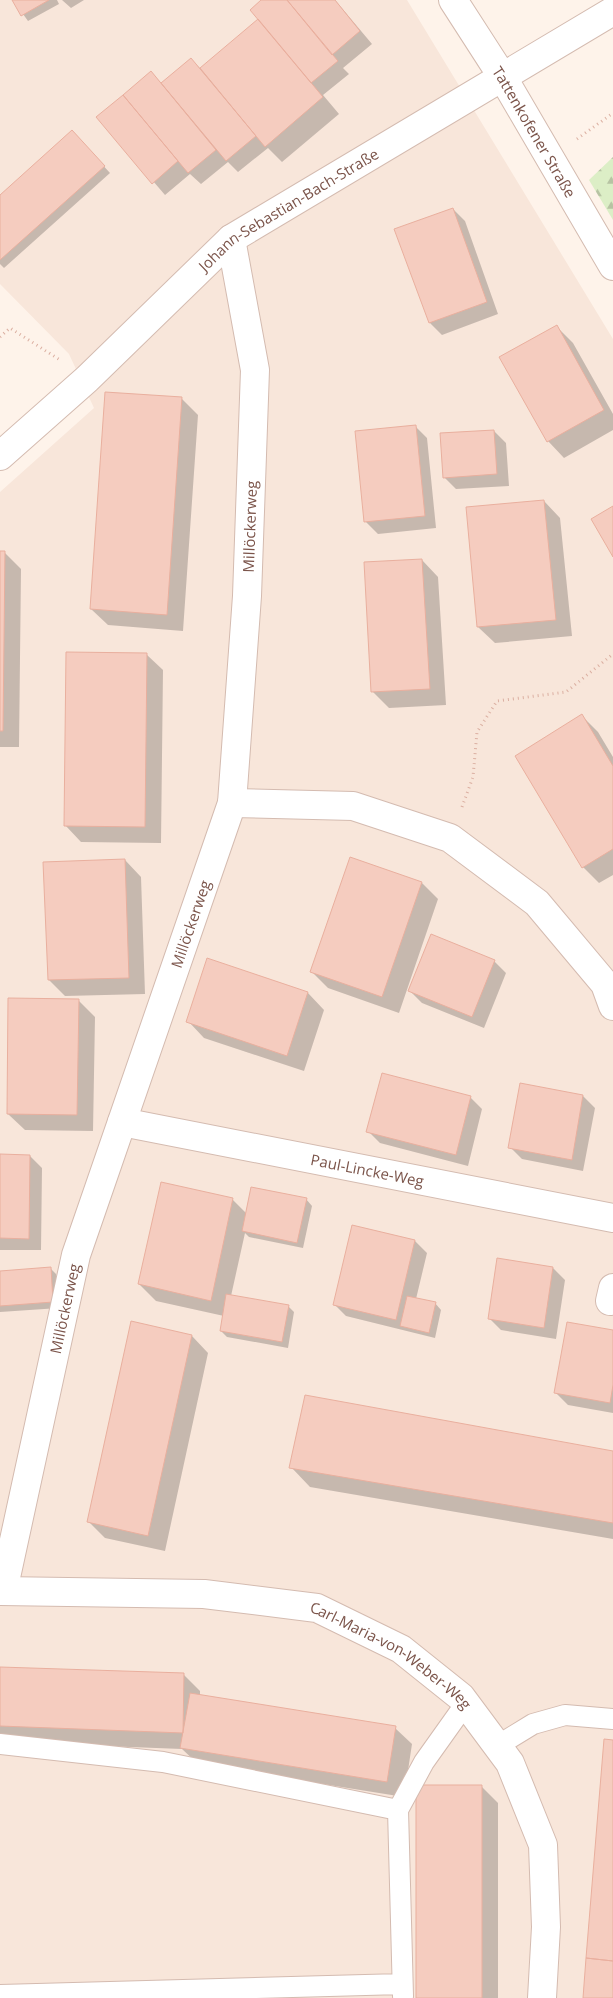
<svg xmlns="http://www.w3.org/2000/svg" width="613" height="1998" font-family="'Open Sans',sans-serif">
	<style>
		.residential { fill: #f8e6da }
		.forest { fill: url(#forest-firs) }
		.shadow { fill: #0003 }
		.building { fill: #f5ccbf; stroke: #e9af9e }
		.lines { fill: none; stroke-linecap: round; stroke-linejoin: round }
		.lane-casing { stroke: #d4bbb0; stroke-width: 22 }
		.street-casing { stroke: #d4bbb0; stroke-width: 30 }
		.path { stroke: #dbafa1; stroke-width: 3; stroke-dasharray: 1 4; stroke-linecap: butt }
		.lane { stroke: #fff; stroke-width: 20 }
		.street { stroke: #fff; stroke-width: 28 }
		.labels { text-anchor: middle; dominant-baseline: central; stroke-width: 4; stroke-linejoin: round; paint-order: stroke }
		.street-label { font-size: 15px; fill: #7b544a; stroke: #fff8f1 }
	</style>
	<defs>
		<pattern id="forest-firs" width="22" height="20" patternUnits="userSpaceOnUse" patternTransform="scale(1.25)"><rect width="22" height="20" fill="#dceec6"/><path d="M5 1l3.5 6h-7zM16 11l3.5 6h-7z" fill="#b7c3a3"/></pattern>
	</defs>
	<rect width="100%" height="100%" fill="#fef3ea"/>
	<path class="residential" d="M 0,0 L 407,0 L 613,339 L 613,1998 L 0,1998 L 0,492 L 94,408 L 69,354 L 0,284 Z"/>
	<path class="forest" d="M 613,157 L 613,220 L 589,180 Z"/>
	<path class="shadow" d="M 13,0 L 57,0 L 59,4 L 28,21 Z
		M 62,0 L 84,0 L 71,8 Z
		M 263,0 L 335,0 L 372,44 L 343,68 L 349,74 L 323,95 L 339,114 L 282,162 L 268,148 L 238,172 L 228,162 L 201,184 L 190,174 L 165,195 L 98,117 L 151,73 L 162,84 L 191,60 L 201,69 L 260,19 Z
		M 78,138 L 110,173 L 4,268 L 0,264 L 0,197 Z
		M 453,209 L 465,221 L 498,314 L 442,335 L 430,323 Z
		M 557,327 L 573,343 L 613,414 L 613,430 L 564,458 L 548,441 Z
		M 181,398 L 198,415 L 183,631 L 108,625 L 91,609 Z
		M 415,426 L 427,438 L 436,528 L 378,534 L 366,522 Z
		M 494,431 L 506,443 L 509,486 L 456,489 L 444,477 Z
		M 544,501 L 560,518 L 572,636 L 495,643 L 478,627 Z
		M 0,553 L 5,553 L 21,569 L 19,747 L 0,747 Z
		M 422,560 L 438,577 L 446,705 L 389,708 L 373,692 Z
		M 146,654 L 163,670 L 161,843 L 81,842 L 65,825 Z
		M 582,716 L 598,732 L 613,757 L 613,875 L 599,883 L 583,867 Z
		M 125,860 L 141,877 L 145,994 L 65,996 L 49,980 Z
		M 422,883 L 438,899 L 399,1013 L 328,988 L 312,972 Z
		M 208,960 L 308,993 L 324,1010 L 304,1071 L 204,1038 L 188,1021 Z
		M 494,961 L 506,973 L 484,1028 L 422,1003 L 410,991 Z
		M 78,1000 L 95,1017 L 93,1131 L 25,1130 L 8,1114 Z
		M 583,1096 L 595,1108 L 583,1171 L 522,1159 L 510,1147 Z
		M 470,1097 L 482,1109 L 468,1166 L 380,1143 L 368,1131 Z
		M 0,1155 L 30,1156 L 42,1168 L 41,1250 L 0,1250 Z
		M 306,1199 L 312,1206 L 303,1248 L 249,1237 L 245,1233 L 231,1296 L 288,1306 L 294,1312 L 288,1348 L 227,1337 L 221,1331 L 224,1316 L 156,1301 L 139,1284 L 233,1200 L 247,1214 Z
		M 415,1241 L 427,1253 L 416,1299 L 435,1303 L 441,1310 L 435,1338 L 346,1316 L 334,1304 Z
		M 50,1268 L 56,1274 L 59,1308 L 0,1312 L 0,1272 Z
		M 553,1268 L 565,1280 L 556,1339 L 501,1330 L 489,1318 Z
		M 613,1331 L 613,1413 L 568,1405 L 556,1393 Z
		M 192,1336 L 208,1353 L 165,1551 L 105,1538 L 89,1522 Z
		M 613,1452 L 613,1539 L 310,1487 L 291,1467 Z
		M 0,1669 L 183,1674 L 200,1691 L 200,1696 L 395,1728 L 412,1744 L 404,1797 L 198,1764 L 182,1749 L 0,1742 Z
		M 482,1787 L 498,1803 L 498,1998 L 417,1998 Z"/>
	<path class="building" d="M 12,0 L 49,0 L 21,16 Z
		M 261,0 L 287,0 L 338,61 L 311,83 L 250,10 Z
		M 287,0 L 335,0 L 360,31 L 332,55 Z
		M 258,19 L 323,97 L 265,147 L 200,68 Z
		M 191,58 L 256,136 L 226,161 L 161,83 Z
		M 151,71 L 216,150 L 188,173 L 123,95 Z
		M 123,95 L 178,161 L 152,184 L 96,117 Z
		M 72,130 L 105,166 L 0,260 L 0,195 Z
		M 453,208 L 487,302 L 429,323 L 394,229 Z
		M 557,325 L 604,410 L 547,442 L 499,357 Z
		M 105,392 L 182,397 L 167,615 L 90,609 Z
		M 416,425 L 425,516 L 364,522 L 355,431 Z
		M 494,430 L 497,474 L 443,478 L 440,433 Z
		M 544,500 L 556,620 L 477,627 L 466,507 Z
		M 613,506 L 613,557 L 591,519 Z
		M 0,551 L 5,551 L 3,731 L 0,731 Z
		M 422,559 L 430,689 L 371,692 L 364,562 Z
		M 66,652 L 147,653 L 145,827 L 64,826 Z
		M 582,714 L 613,766 L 613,849 L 582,868 L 515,756 Z
		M 350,857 L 422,882 L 382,997 L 310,972 Z
		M 125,859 L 129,978 L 48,980 L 43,862 Z
		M 431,934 L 495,960 L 472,1017 L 408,991 Z
		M 207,958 L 308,992 L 287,1056 L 186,1022 Z
		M 8,998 L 79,999 L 77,1115 L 7,1114 Z
		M 382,1073 L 471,1096 L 456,1155 L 366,1132 Z
		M 520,1083 L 583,1095 L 572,1160 L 508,1148 Z
		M 0,1154 L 30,1155 L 29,1239 L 0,1238 Z
		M 161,1182 L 233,1198 L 211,1301 L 138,1284 Z
		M 251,1187 L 307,1198 L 297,1243 L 242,1231 Z
		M 352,1225 L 415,1240 L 396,1320 L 333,1305 Z
		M 497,1258 L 553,1267 L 544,1328 L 488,1319 Z
		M 51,1267 L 53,1302 L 0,1306 L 0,1271 Z
		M 226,1294 L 289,1305 L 282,1342 L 220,1331 Z
		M 407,1296 L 436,1302 L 429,1333 L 400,1326 Z
		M 131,1321 L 192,1335 L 148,1536 L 87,1522 Z
		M 567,1322 L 613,1330 L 613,1385 L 610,1403 L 554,1393 Z
		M 305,1395 L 613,1451 L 613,1523 L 289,1468 Z
		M 0,1667 L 184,1673 L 183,1733 L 0,1726 Z
		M 190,1693 L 396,1726 L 387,1782 L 180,1748 Z
		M 604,1739 L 613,1740 L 613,1961 L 586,1958 Z
		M 416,1785 L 482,1785 L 482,1998 L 416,1998 Z
		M 586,1958 L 613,1961 L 613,1998 L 583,1998 Z"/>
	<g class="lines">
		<g class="lane-casing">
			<path id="lane" d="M 0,1744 L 163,1762 L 398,1810
				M 497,1746 L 533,1724 L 565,1715 L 613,1719
				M 0,1995 L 402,1984
				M 403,1996 L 398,1810 L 424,1762 L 466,1703"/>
		</g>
		<g class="street-casing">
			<g id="street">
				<path id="s1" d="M 453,0 L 502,76 L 613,266"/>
				<path id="s2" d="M 0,456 L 87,379 L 231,239 L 613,11"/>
				<path d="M 232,803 L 353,806 L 450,838 L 537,903 L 605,984 L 613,1006"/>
				<path id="s3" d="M 122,1122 L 613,1218"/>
				<path d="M 610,1301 L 613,1288"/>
				<path id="s4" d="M 0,1591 L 204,1594 L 317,1608 L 401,1649 L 461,1697 L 510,1763 L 543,1845 L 546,1927 L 542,1998"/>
				<path id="s5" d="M 3,1591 L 76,1255 L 232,803 L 247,596 L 255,370 L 231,239"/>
			</g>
		</g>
		<path class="path" d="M 577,139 L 613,113
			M 0,337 L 10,328 L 60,360
			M 462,807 L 473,777 L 477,732 L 497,701 L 566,692 L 613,654"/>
		<use href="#lane" class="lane"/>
		<use href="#street" class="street"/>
	</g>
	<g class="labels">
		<g class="street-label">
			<text stroke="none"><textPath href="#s1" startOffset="155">Tattenkofener Straße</textPath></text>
			<text stroke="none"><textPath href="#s2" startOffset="381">Johann-Sebastian-Bach-Straße</textPath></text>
			<text stroke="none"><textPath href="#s5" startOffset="1099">Millöckerweg</textPath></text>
			<text stroke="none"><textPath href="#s5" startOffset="694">Millöckerweg</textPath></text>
			<text stroke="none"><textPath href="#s3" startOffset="250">Paul-Lincke-Weg</textPath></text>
			<text stroke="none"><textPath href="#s5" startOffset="289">Millöckerweg</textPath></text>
			<text stroke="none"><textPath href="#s4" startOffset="406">Carl-Maria-von-Weber-Weg</textPath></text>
		</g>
	</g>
</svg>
